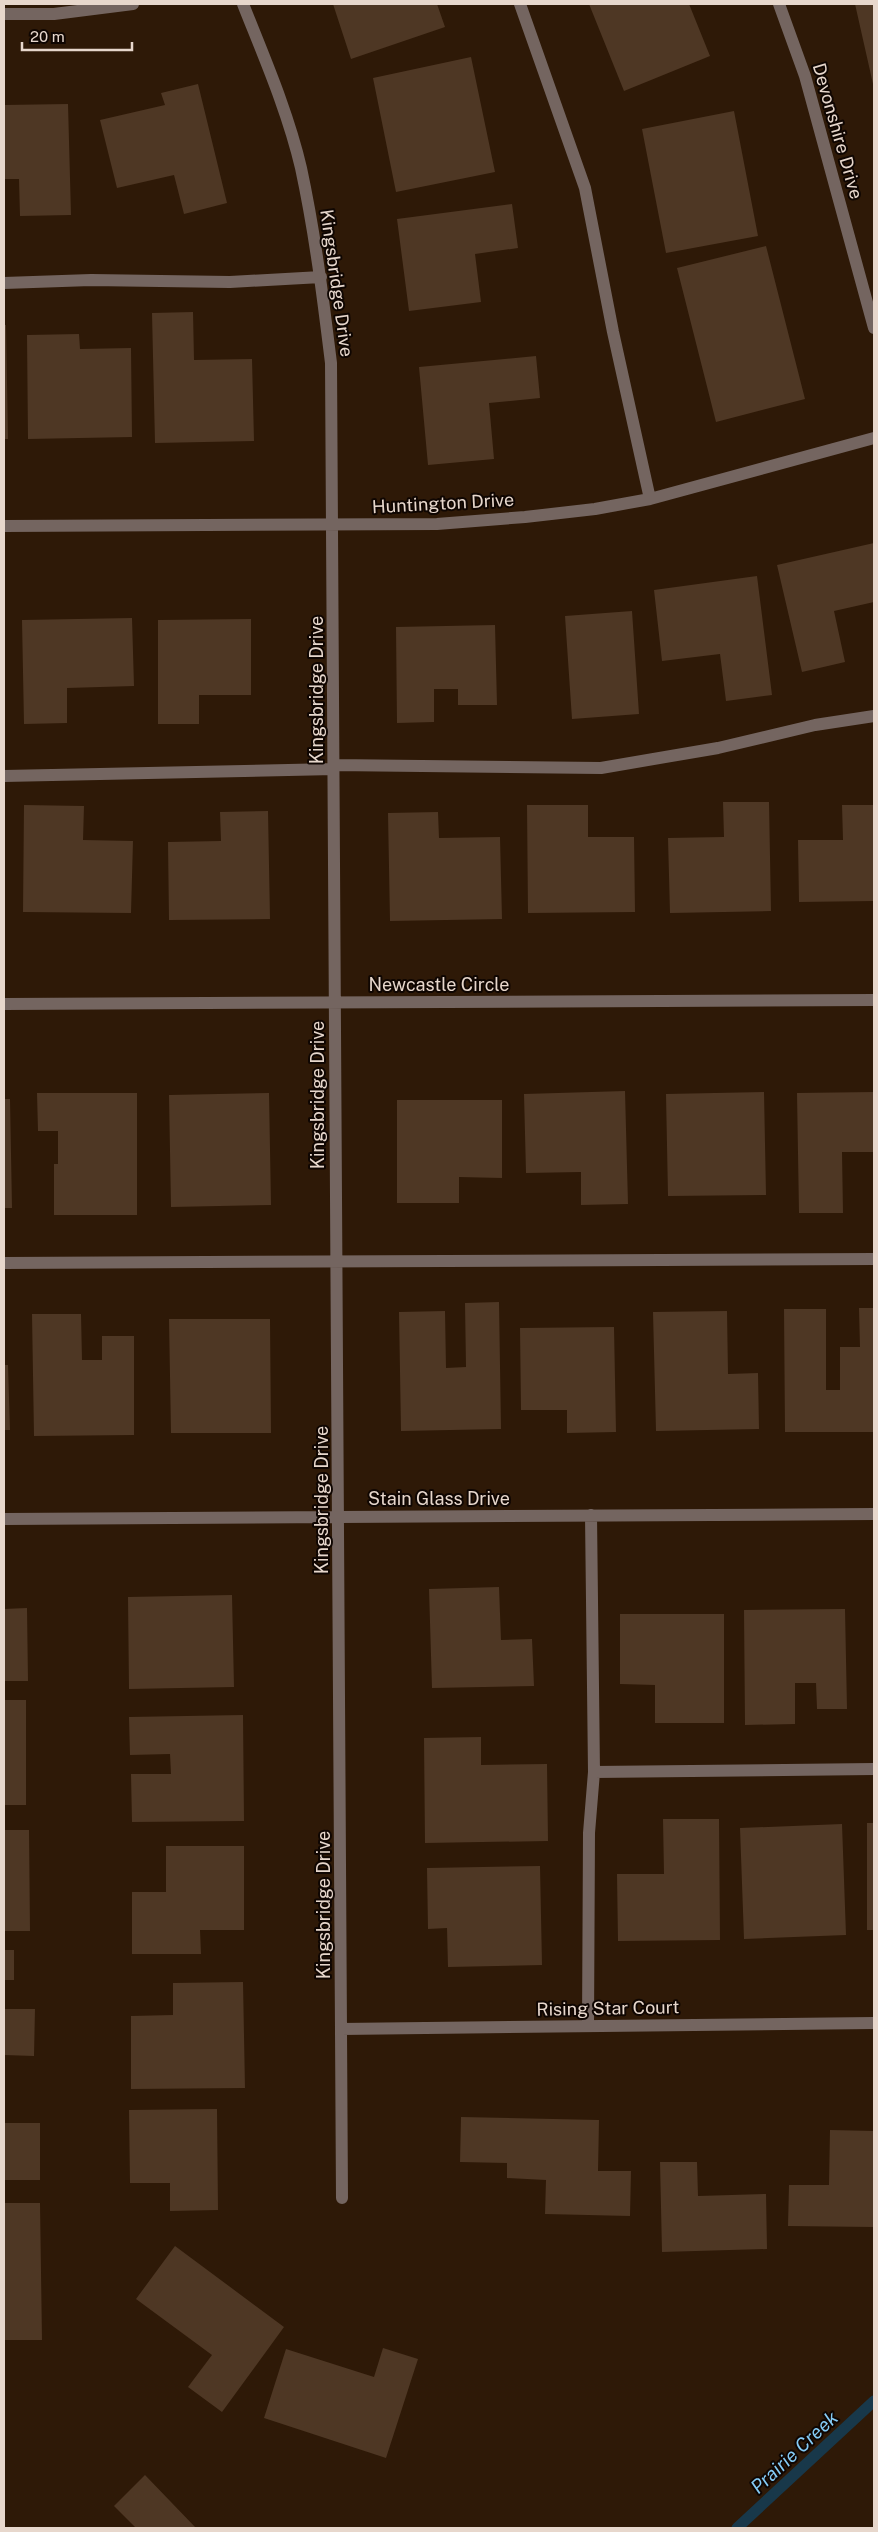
<svg xmlns="http://www.w3.org/2000/svg" width="878" height="2532" font-family="'Public Sans',sans-serif">
	<style>
		.lines { fill: none; stroke-linecap: round; stroke-linejoin: round }
		.stream { stroke: #18384a; stroke-width: 11 }
		.building { fill: #4e3724 }
		.minor { stroke: #746560; stroke-width: 12 }
		.labels { text-anchor: middle; dominant-baseline: central; stroke-width: 4; stroke-linejoin: round; paint-order: stroke }
		.street-label { font-size: 18px; fill: #e7d7cc; stroke: #0f0602 }
		.water-label { font-size: 19px; font-style: italic; fill: #85cbf6; stroke: #0f0602 }
	</style>
	<rect width="100%" height="100%" fill="#2e1907"/>
	<g class="lines">
		<path class="stream" d="M 737,2528 L 874,2401"/>
	</g>
	<path class="building" d="M 333,4 L 437,4 L 445,27 L 351,59 Z
		M 589,4 L 689,4 L 710,56 L 624,91 Z
		M 855,4 L 874,4 L 874,84 L 873,84 Z
		M 471,57 L 495,172 L 396,192 L 373,78 Z
		M 198,84 L 227,203 L 184,214 L 174,175 L 117,188 L 100,120 L 165,105 L 161,93 Z
		M 68,104 L 71,215 L 20,216 L 19,179 L 4,179 L 4,105 Z
		M 734,111 L 758,236 L 666,253 L 642,129 Z
		M 512,204 L 518,248 L 475,254 L 481,302 L 409,311 L 397,219 Z
		M 766,246 L 805,399 L 716,422 L 677,268 Z
		M 193,312 L 194,360 L 252,359 L 254,441 L 155,443 L 152,313 Z
		M 4,325 L 6,325 L 8,439 L 4,439 Z
		M 79,334 L 80,349 L 131,348 L 132,437 L 28,439 L 27,335 Z
		M 536,356 L 540,398 L 489,403 L 494,459 L 428,465 L 419,367 Z
		M 874,543 L 874,602 L 834,611 L 845,662 L 802,672 L 777,565 Z
		M 757,576 L 772,695 L 726,701 L 720,654 L 662,661 L 654,590 Z
		M 632,611 L 639,714 L 572,719 L 565,616 Z
		M 132,618 L 134,686 L 67,688 L 67,723 L 24,724 L 22,620 Z
		M 251,619 L 251,695 L 199,695 L 199,724 L 158,724 L 158,620 Z
		M 495,625 L 497,705 L 458,705 L 458,689 L 434,689 L 434,722 L 397,723 L 396,627 Z
		M 723,802 L 769,802 L 771,911 L 670,913 L 668,838 L 724,837 Z
		M 24,805 L 84,806 L 83,840 L 133,841 L 131,913 L 23,912 Z
		M 527,805 L 588,805 L 588,837 L 634,837 L 635,912 L 528,913 Z
		M 842,805 L 874,805 L 874,901 L 799,902 L 798,840 L 843,840 Z
		M 268,811 L 270,919 L 169,920 L 168,842 L 221,841 L 220,812 Z
		M 438,812 L 439,838 L 500,837 L 502,919 L 390,921 L 388,813 Z
		M 625,1091 L 628,1204 L 581,1205 L 581,1172 L 526,1173 L 524,1094 Z
		M 764,1092 L 766,1195 L 668,1196 L 666,1094 Z
		M 874,1092 L 874,1152 L 842,1152 L 843,1213 L 799,1213 L 797,1093 Z
		M 37,1093 L 137,1093 L 137,1215 L 54,1215 L 54,1164 L 58,1164 L 58,1131 L 38,1131 Z
		M 269,1093 L 271,1205 L 171,1207 L 169,1095 Z
		M 4,1099 L 10,1099 L 12,1208 L 4,1208 Z
		M 397,1100 L 502,1100 L 502,1178 L 459,1177 L 459,1203 L 397,1203 Z
		M 499,1302 L 501,1429 L 401,1431 L 399,1312 L 445,1311 L 446,1368 L 466,1367 L 465,1303 Z
		M 859,1308 L 874,1308 L 874,1432 L 785,1432 L 784,1309 L 826,1309 L 826,1390 L 840,1390 L 840,1347 L 860,1347 Z
		M 727,1311 L 728,1374 L 758,1373 L 759,1429 L 656,1431 L 653,1312 Z
		M 32,1314 L 81,1314 L 82,1360 L 102,1360 L 102,1336 L 134,1336 L 134,1435 L 34,1436 Z
		M 169,1319 L 270,1319 L 271,1433 L 171,1433 Z
		M 614,1327 L 616,1432 L 567,1433 L 567,1410 L 521,1410 L 520,1328 Z
		M 4,1365 L 8,1365 L 10,1430 L 4,1430 Z
		M 499,1587 L 501,1640 L 532,1639 L 534,1686 L 432,1688 L 429,1589 Z
		M 232,1595 L 234,1687 L 129,1689 L 128,1597 Z
		M 27,1608 L 28,1681 L 4,1681 L 4,1609 Z
		M 845,1609 L 847,1709 L 817,1709 L 816,1683 L 795,1683 L 795,1724 L 745,1725 L 744,1610 Z
		M 620,1614 L 724,1614 L 724,1723 L 655,1723 L 655,1685 L 620,1684 Z
		M 4,1700 L 26,1700 L 26,1805 L 4,1805 Z
		M 243,1715 L 244,1821 L 132,1822 L 131,1774 L 171,1774 L 170,1754 L 130,1755 L 129,1717 Z
		M 481,1737 L 481,1765 L 547,1764 L 548,1841 L 425,1843 L 424,1738 Z
		M 663,1819 L 719,1819 L 720,1940 L 618,1941 L 617,1874 L 664,1874 Z
		M 867,1823 L 874,1823 L 874,1930 L 867,1930 Z
		M 842,1824 L 846,1935 L 744,1939 L 740,1828 Z
		M 4,1830 L 29,1830 L 30,1931 L 4,1931 Z
		M 166,1846 L 244,1846 L 244,1930 L 200,1930 L 201,1954 L 132,1954 L 132,1892 L 166,1892 Z
		M 540,1866 L 542,1965 L 448,1967 L 447,1928 L 428,1929 L 427,1868 Z
		M 4,1950 L 14,1950 L 14,1980 L 4,1980 Z
		M 243,1982 L 245,2088 L 131,2089 L 131,2016 L 173,2015 L 173,1983 Z
		M 4,2009 L 35,2009 L 34,2056 L 4,2055 Z
		M 217,2109 L 218,2210 L 170,2211 L 170,2183 L 130,2183 L 129,2110 Z
		M 461,2117 L 599,2120 L 598,2171 L 631,2171 L 630,2216 L 545,2214 L 546,2180 L 507,2178 L 507,2163 L 460,2162 Z
		M 4,2123 L 40,2123 L 40,2180 L 4,2180 Z
		M 830,2130 L 874,2131 L 874,2227 L 788,2226 L 789,2185 L 829,2185 Z
		M 660,2162 L 697,2162 L 698,2196 L 766,2194 L 767,2249 L 662,2252 Z
		M 4,2203 L 40,2203 L 42,2340 L 4,2340 Z
		M 175,2246 L 284,2327 L 222,2412 L 188,2387 L 212,2355 L 136,2299 Z
		M 383,2348 L 418,2359 L 386,2458 L 264,2418 L 286,2349 L 374,2377 Z
		M 145,2475 L 196,2528 L 136,2528 L 114,2506 Z"/>
	<g class="lines">
		<path class="minor" d="M 243,4 C 264,57 288,112 301,168 C 315,233 323,298 331,363 L 342,2198
			M 520,4 L 585,188 L 613,332 L 650,499
			M 779,4 L 805,76 L 874,328
			M 4,14 L 54,14 L 133,4
			M 4,283 L 91,280 L 230,282 L 321,277
			M 4,526 L 437,524 L 525,517 L 595,509 L 650,499 L 874,438
			M 334,765 L 601,768 L 718,748 L 815,725 L 874,716
			M 4,776 L 334,769
			M 4,1004 L 874,1000
			M 4,1263 L 874,1259
			M 591,1515 L 594,1772 L 874,1769
			M 4,1519 L 874,1514
			M 588,2026 L 589,1833 L 594,1772
			M 341,2029 L 874,2023"/>
	</g>
	<g class="labels">
		<g class="street-label">
			<text transform="translate(838 131) rotate(74)">Devonshire Drive</text>
			<text transform="translate(337 283) rotate(82)">Kingsbridge Drive</text>
			<text transform="translate(443 503) rotate(-3)">Huntington Drive</text>
			<text transform="translate(316 690) rotate(-90)">Kingsbridge Drive</text>
			<text x="439" y="984">Newcastle Circle</text>
			<text transform="translate(317 1095) rotate(-90)">Kingsbridge Drive</text>
			<text x="439" y="1498">Stain Glass Drive</text>
			<text transform="translate(321 1500) rotate(-90)">Kingsbridge Drive</text>
			<text transform="translate(323 1905) rotate(-90)">Kingsbridge Drive</text>
			<text transform="translate(608 2008) rotate(-1)">Rising Star Court</text>
		</g>
		<g class="water-label">
			<text transform="translate(794 2452) rotate(-43)">Prairie Creek</text>
		</g>
	</g>
	<rect width="878" height="2532" fill="none" stroke="#e7d7cc" stroke-width="10"/>
	<path d="M22 42v8h110v-8" fill="none" stroke="#e7d7cc" stroke-width="2.5"/>
	<text x="30" y="42" font-size="15" fill="#e7d7cc" stroke="#0f0602" stroke-width="4" paint-order="stroke">20 m</text>
</svg>
